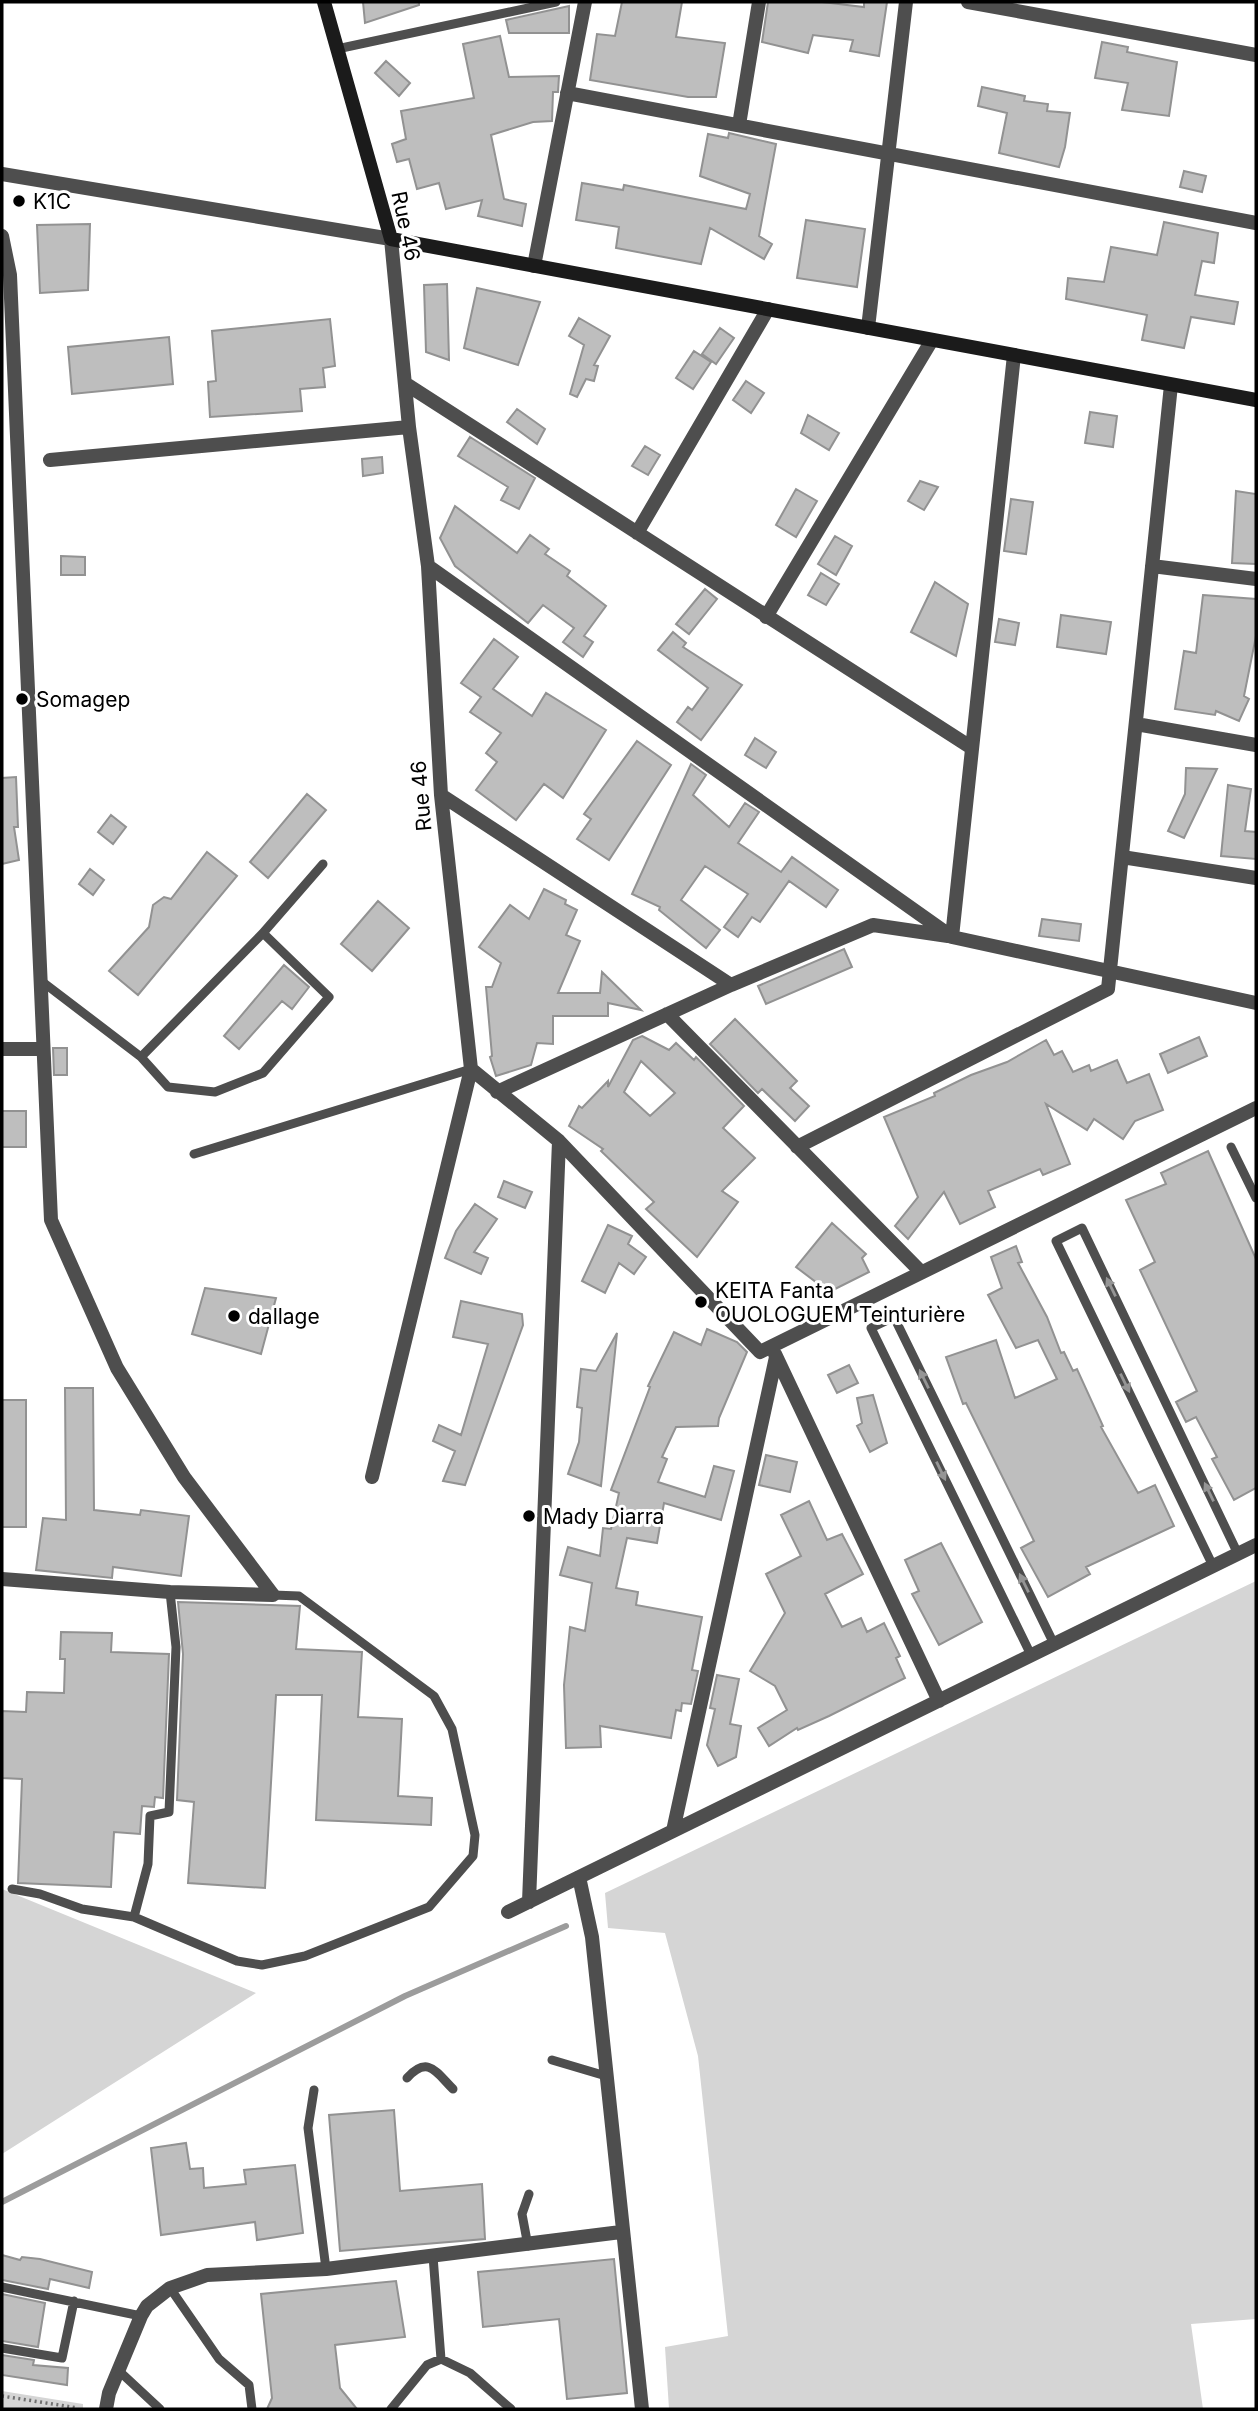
<svg xmlns="http://www.w3.org/2000/svg" width="1258" height="2411" font-family="Inter,sans-serif">
	<style>
		.green { fill: #d5d5d5 }
		.lines { fill: none; stroke-linecap: round; stroke-linejoin: round }
		.stream { stroke: #9c9c9c; stroke-width: 6 }
		.building { fill: #bebebe; stroke: #929292; stroke-width: 2; fill-rule: evenodd }
		.path { stroke: #707070; stroke-width: 3.5; stroke-dasharray: 2 3.5; stroke-linecap: butt }
		.lane { stroke: #4e4e4e; stroke-width: 9 }
		.street { stroke: #4e4e4e; stroke-width: 14 }
		.secondary { stroke: #1b1b1b; stroke-width: 14 }
		.oneway { fill: #959595 }
		.poi-dot { fill: #000; stroke: #fff; stroke-width: 2.5 }
		.labels { text-anchor: middle; dominant-baseline: central; stroke-width: 6; stroke-linejoin: round; paint-order: stroke }
		.poi-label { font-size: 21px; fill: #000; stroke: #fff; text-anchor: start }
		.street-label { font-size: 21px; fill: #000; stroke: #fff }
	</style>
	<rect width="100%" height="100%" fill="#fff"/>
	<path class="green" d="M 1256,1581 L 1256,2319 L 1191,2324 L 1203,2409 L 669,2409 L 665,2347 L 728,2336 L 698,2056 L 665,1933 L 608,1928 L 605,1893 Z
		M 2,1889 L 256,1993 L 2,2154 Z
		M 2,2391 L 83,2404 L 83,2409 L 2,2409 Z"/>
	<g class="lines">
		<path class="stream" d="M 2,2202 L 405,1996 L 566,1926"/>
	</g>
	<path class="building" d="M 363,2 L 419,2 L 419,5 L 365,23 Z
		M 622,2 L 682,2 L 676,37 L 725,43 L 716,97 L 688,97 L 590,80 L 597,34 L 615,36 Z
		M 768,2 L 822,2 L 864,7 L 864,2 L 887,2 L 879,56 L 850,51 L 853,40 L 813,35 L 808,53 L 762,42 Z
		M 569,6 L 569,33 L 509,33 L 506,20 Z
		M 500,36 L 509,77 L 559,76 L 558,92 L 553,92 L 552,121 L 533,122 L 491,135 L 504,199 L 526,204 L 522,226 L 478,216 L 482,200 L 446,209 L 439,183 L 417,189 L 409,159 L 397,162 L 392,144 L 406,139 L 401,111 L 474,98 L 463,44 Z
		M 1102,42 L 1128,47 L 1127,52 L 1177,62 L 1169,116 L 1122,110 L 1128,83 L 1095,78 Z
		M 386,61 L 410,83 L 399,96 L 375,73 Z
		M 982,87 L 1025,96 L 1024,101 L 1048,104 L 1047,111 L 1070,113 L 1065,147 L 1059,167 L 999,153 L 1007,113 L 978,106 Z
		M 729,133 L 776,144 L 759,236 L 772,244 L 764,259 L 710,228 L 701,264 L 616,248 L 619,227 L 576,220 L 582,183 L 623,190 L 624,185 L 746,209 L 750,194 L 700,176 L 708,134 L 728,138 Z
		M 1184,171 L 1206,176 L 1202,192 L 1180,187 Z
		M 806,220 L 865,229 L 857,287 L 797,278 Z
		M 1164,222 L 1218,233 L 1214,263 L 1202,261 L 1195,295 L 1238,302 L 1234,324 L 1191,317 L 1184,348 L 1142,340 L 1147,315 L 1066,299 L 1068,278 L 1104,282 L 1111,247 L 1157,255 Z
		M 90,224 L 88,290 L 40,293 L 37,225 Z
		M 447,284 L 449,360 L 426,352 L 424,285 Z
		M 477,288 L 540,302 L 518,365 L 464,348 Z
		M 579,318 L 610,336 L 594,365 L 598,366 L 594,381 L 586,379 L 577,397 L 570,394 L 584,345 L 569,336 Z
		M 330,319 L 335,366 L 323,368 L 325,387 L 300,389 L 302,411 L 210,417 L 208,382 L 216,381 L 212,331 Z
		M 720,328 L 734,338 L 716,364 L 702,354 Z
		M 169,337 L 173,384 L 72,394 L 68,347 Z
		M 694,351 L 711,362 L 693,389 L 676,378 Z
		M 746,381 L 764,393 L 751,413 L 733,400 Z
		M 517,409 L 545,429 L 537,444 L 507,422 Z
		M 1090,412 L 1117,416 L 1113,447 L 1085,443 Z
		M 808,415 L 839,433 L 829,450 L 801,433 Z
		M 470,437 L 535,478 L 519,509 L 501,500 L 508,487 L 458,456 Z
		M 645,446 L 660,455 L 648,475 L 632,466 Z
		M 382,457 L 383,473 L 363,476 L 362,459 Z
		M 920,481 L 938,487 L 924,510 L 908,501 Z
		M 796,489 L 817,501 L 796,537 L 776,525 Z
		M 1236,491 L 1256,494 L 1256,564 L 1232,563 Z
		M 1011,499 L 1033,502 L 1026,554 L 1004,551 Z
		M 455,506 L 517,553 L 530,535 L 549,549 L 545,554 L 570,571 L 567,576 L 606,606 L 584,636 L 593,642 L 583,657 L 563,642 L 574,628 L 543,605 L 528,623 L 455,566 L 440,538 Z
		M 835,536 L 852,546 L 836,575 L 818,564 Z
		M 61,556 L 85,557 L 85,575 L 61,575 Z
		M 821,573 L 839,584 L 826,605 L 808,595 Z
		M 935,582 L 968,604 L 956,656 L 911,632 Z
		M 705,589 L 717,599 L 689,634 L 676,624 Z
		M 1203,595 L 1256,599 L 1256,636 L 1244,696 L 1249,699 L 1239,721 L 1216,711 L 1215,715 L 1175,709 L 1184,651 L 1196,653 Z
		M 1061,615 L 1111,622 L 1106,654 L 1057,647 Z
		M 999,619 L 1019,623 L 1015,645 L 995,642 Z
		M 673,632 L 686,643 L 683,647 L 742,685 L 701,740 L 677,722 L 688,707 L 692,710 L 708,688 L 658,650 Z
		M 494,639 L 518,657 L 493,689 L 532,716 L 546,693 L 606,730 L 563,798 L 544,784 L 516,820 L 476,790 L 497,762 L 486,753 L 501,733 L 470,712 L 481,697 L 461,683 Z
		M 755,738 L 776,752 L 766,768 L 745,755 Z
		M 637,741 L 671,765 L 609,860 L 577,839 L 591,819 L 584,814 Z
		M 691,764 L 706,775 L 693,795 L 729,827 L 745,803 L 759,812 L 738,843 L 781,872 L 792,857 L 838,890 L 826,907 L 789,881 L 760,922 L 752,917 L 738,937 L 724,927 L 748,894 L 705,866 L 681,900 L 720,930 L 706,948 L 659,910 L 660,907 L 632,894 Z
		M 1186,768 L 1217,769 L 1184,838 L 1168,831 L 1185,794 Z
		M 16,777 L 18,827 L 14,827 L 19,860 L 2,864 L 2,778 Z
		M 1228,785 L 1251,789 L 1245,831 L 1256,832 L 1256,859 L 1221,856 Z
		M 307,794 L 326,810 L 268,878 L 250,862 Z
		M 111,815 L 126,827 L 113,844 L 98,832 Z
		M 207,852 L 237,876 L 138,995 L 109,971 L 149,927 L 153,905 L 164,897 L 171,899 Z
		M 90,869 L 104,880 L 93,895 L 79,884 Z
		M 544,889 L 566,900 L 565,904 L 577,910 L 566,935 L 580,941 L 558,993 L 600,993 L 602,972 L 641,1010 L 608,1003 L 608,1016 L 553,1016 L 553,1044 L 537,1043 L 531,1065 L 496,1076 L 490,1057 L 492,1056 L 486,987 L 492,987 L 501,963 L 479,947 L 510,905 L 529,919 Z
		M 378,901 L 409,928 L 372,971 L 341,944 Z
		M 1042,919 L 1081,924 L 1079,941 L 1039,936 Z
		M 844,949 L 852,967 L 766,1004 L 758,986 Z
		M 284,965 L 309,987 L 292,1009 L 282,1001 L 239,1049 L 224,1036 Z
		M 735,1019 L 797,1081 L 790,1088 L 809,1106 L 795,1121 L 762,1089 L 758,1093 L 710,1044 Z
		M 642,1036 L 669,1050 L 676,1043 L 694,1060 L 696,1057 L 744,1106 L 723,1128 L 755,1158 L 722,1191 L 738,1202 L 697,1257 L 646,1209 L 654,1202 L 601,1151 L 603,1149 L 569,1126 L 579,1106 L 582,1108 L 608,1081 L 608,1087 L 633,1040 ZM 641,1061 L 675,1093 L 650,1116 L 624,1092 Z
		M 1199,1037 L 1207,1056 L 1168,1073 L 1160,1054 Z
		M 1046,1040 L 1054,1055 L 1062,1051 L 1073,1072 L 1089,1065 L 1091,1071 L 1117,1060 L 1127,1083 L 1149,1074 L 1163,1110 L 1135,1121 L 1123,1139 L 1094,1119 L 1087,1130 L 1046,1104 L 1070,1164 L 1043,1175 L 1040,1169 L 988,1191 L 995,1207 L 960,1224 L 944,1192 L 908,1239 L 895,1226 L 918,1197 L 884,1117 L 935,1096 L 934,1093 L 971,1075 L 1007,1062 Z
		M 53,1048 L 67,1048 L 67,1075 L 54,1075 Z
		M 2,1111 L 26,1111 L 26,1147 L 2,1147 Z
		M 1208,1151 L 1256,1259 L 1256,1488 L 1234,1500 L 1212,1459 L 1217,1457 L 1196,1417 L 1186,1422 L 1176,1402 L 1197,1391 L 1140,1270 L 1155,1262 L 1126,1200 L 1166,1184 L 1161,1173 Z
		M 504,1181 L 532,1192 L 525,1208 L 498,1197 Z
		M 475,1204 L 497,1219 L 474,1252 L 488,1258 L 481,1274 L 445,1258 L 456,1231 Z
		M 832,1223 L 866,1254 L 862,1258 L 869,1272 L 829,1292 L 796,1267 Z
		M 608,1225 L 632,1236 L 628,1244 L 646,1257 L 634,1274 L 619,1263 L 605,1293 L 582,1281 Z
		M 1016,1246 L 1022,1262 L 1018,1263 L 1047,1317 L 1061,1353 L 1064,1352 L 1073,1371 L 1077,1369 L 1103,1426 L 1101,1427 L 1138,1493 L 1155,1485 L 1174,1526 L 1086,1567 L 1090,1574 L 1048,1597 L 1021,1548 L 1034,1541 L 966,1403 L 963,1404 L 946,1357 L 996,1340 L 1015,1398 L 1057,1379 L 1038,1340 L 1016,1348 L 988,1295 L 1002,1288 L 991,1257 Z
		M 205,1288 L 276,1298 L 261,1354 L 192,1334 Z
		M 461,1301 L 522,1314 L 523,1325 L 465,1485 L 443,1481 L 455,1451 L 433,1441 L 439,1425 L 461,1435 L 488,1344 L 453,1337 Z
		M 707,1329 L 737,1342 L 747,1352 L 719,1418 L 718,1426 L 676,1427 L 662,1457 L 667,1459 L 658,1482 L 705,1497 L 714,1466 L 734,1471 L 721,1520 L 664,1503 L 657,1543 L 627,1538 L 616,1588 L 638,1592 L 636,1605 L 702,1617 L 692,1670 L 698,1671 L 691,1704 L 682,1703 L 681,1711 L 676,1710 L 671,1738 L 600,1726 L 601,1747 L 566,1748 L 564,1685 L 570,1627 L 585,1631 L 592,1583 L 560,1575 L 568,1547 L 600,1556 L 603,1528 L 611,1529 L 619,1493 L 611,1490 L 650,1387 L 648,1386 L 674,1332 L 701,1345 Z
		M 617,1333 L 601,1486 L 568,1474 L 579,1442 L 582,1408 L 577,1407 L 581,1369 L 596,1371 Z
		M 849,1365 L 858,1383 L 837,1393 L 828,1375 Z
		M 65,1388 L 93,1388 L 94,1510 L 140,1515 L 141,1510 L 189,1516 L 181,1576 L 113,1567 L 112,1578 L 36,1570 L 43,1518 L 66,1520 Z
		M 873,1395 L 887,1443 L 870,1452 L 857,1426 L 862,1423 L 857,1398 Z
		M 2,1400 L 26,1400 L 26,1527 L 2,1527 Z
		M 766,1455 L 797,1462 L 790,1492 L 759,1485 Z
		M 809,1501 L 827,1540 L 842,1534 L 863,1574 L 825,1594 L 842,1627 L 861,1618 L 867,1632 L 884,1623 L 900,1656 L 896,1658 L 905,1678 L 829,1716 L 798,1730 L 797,1728 L 769,1746 L 758,1728 L 787,1710 L 775,1686 L 750,1671 L 785,1613 L 766,1574 L 801,1556 L 781,1515 Z
		M 941,1543 L 982,1622 L 939,1645 L 912,1594 L 919,1591 L 905,1560 Z
		M 178,1602 L 300,1606 L 296,1649 L 362,1652 L 358,1717 L 402,1719 L 398,1796 L 432,1798 L 431,1825 L 316,1820 L 322,1695 L 276,1695 L 265,1888 L 188,1883 L 194,1802 L 177,1800 L 183,1654 Z
		M 61,1632 L 112,1633 L 111,1652 L 169,1654 L 163,1798 L 155,1797 L 154,1807 L 142,1806 L 140,1834 L 114,1832 L 111,1887 L 18,1883 L 22,1779 L 2,1778 L 2,1711 L 26,1712 L 27,1692 L 64,1693 L 65,1659 L 60,1659 Z
		M 717,1675 L 739,1679 L 730,1724 L 741,1726 L 736,1757 L 718,1766 L 707,1745 L 715,1709 L 710,1708 Z
		M 394,2110 L 400,2191 L 482,2184 L 485,2239 L 340,2251 L 329,2115 Z
		M 186,2143 L 190,2169 L 203,2168 L 204,2188 L 246,2184 L 244,2170 L 295,2165 L 303,2233 L 257,2240 L 255,2222 L 161,2235 L 151,2148 Z
		M 2,2255 L 20,2260 L 22,2257 L 40,2259 L 92,2272 L 89,2288 L 50,2279 L 48,2289 L 2,2280 Z
		M 614,2259 L 627,2393 L 567,2399 L 559,2319 L 483,2327 L 478,2272 Z
		M 396,2281 L 405,2337 L 335,2345 L 340,2388 L 357,2409 L 267,2409 L 272,2398 L 261,2294 Z
		M 2,2294 L 45,2303 L 38,2347 L 2,2341 Z
		M 2,2355 L 34,2360 L 33,2365 L 68,2368 L 67,2385 L 2,2375 Z"/>
	<g class="lines">
		<path class="path" d="M 2,2396 L 78,2408"/>
		<path class="lane" d="M 337,49 L 556,2
			M 263,933 L 323,864
			M 40,980 L 141,1057 L 263,933 L 329,997 L 263,1073 L 215,1092 L 168,1087 L 141,1057
			M 1231,1147 L 1256,1198
			M 194,1154 L 471,1069
			M 1213,1566 L 1056,1241 L 1082,1228 L 1238,1554
			M 1031,1655 L 871,1328 L 894,1317 L 1054,1644
			M 12,1889 L 40,1894 L 82,1909 L 134,1917 L 237,1961 L 262,1965 L 305,1956 L 429,1907 L 473,1856 L 475,1835 L 452,1729 L 434,1696 L 299,1596 L 273,1595
			M 134,1917 L 148,1864 L 150,1816 L 169,1812 L 176,1647 L 170,1592
			M 552,2060 L 606,2076
			M 407,2078 C 428,2055 436,2072 453,2089
			M 314,2090 L 308,2128 L 326,2269
			M 528,2246 L 522,2214 L 529,2194
			M 2,2287 L 141,2316
			M 170,2288 L 219,2359 L 249,2385 L 252,2409
			M 2,2348 L 62,2358 L 74,2301
			M 441,2359 L 470,2373 L 511,2409
			M 118,2370 L 160,2409
			M 391,2409 L 427,2365 L 441,2359 L 433,2256"/>
		<path class="street" d="M 968,2 L 1256,55
			M 567,93 L 1256,223
			M 739,125 L 759,2
			M 2,174 L 391,239 L 409,427 L 428,566 L 441,795 L 471,1069 L 372,1477
			M 2,236 L 10,275 L 51,1220 L 117,1368 L 184,1477 L 273,1595
			M 534,266 L 585,2
			M 868,328 L 906,2
			M 406,384 L 972,748
			M 50,460 L 409,427
			M 637,533 L 768,309
			M 428,566 L 952,937 L 1256,1003
			M 1152,566 L 1256,579
			M 766,617 L 932,340
			M 1136,724 L 1256,745
			M 441,795 L 731,985
			M 1122,857 L 1256,878
			M 952,937 L 1014,355
			M 667,1014 L 921,1272
			M 2,1049 L 43,1049
			M 471,1069 L 559,1141 L 760,1352 L 1256,1108
			M 497,1092 L 731,985 L 873,925 L 948,936
			M 797,1147 L 1108,989 L 1171,385
			M 775,1354 L 939,1701
			M 2,1579 L 170,1592 L 273,1595
			M 673,1831 L 776,1357
			M 579,1877 L 592,1937 L 642,2409
			M 529,1902 L 559,1141
			M 508,1912 L 1256,1545
			M 106,2409 L 109,2393 L 141,2316 L 147,2306 L 170,2288 L 207,2275 L 326,2269 L 621,2232"/>
		<path class="secondary" d="M 324,2 L 391,239 L 1256,400"/>
	</g>
	<defs><path id="oneway-solid" d="M-6-.8H1V-3.2L6.5 0L1 3.2V.8H-6Z" transform="scale(1.75)"/></defs>
	<g class="oneway">
		<use href="#oneway-solid" transform="translate(1111 1287) rotate(-116)"/>
		<use href="#oneway-solid" transform="translate(924 1379) rotate(-116)"/>
		<use href="#oneway-solid" transform="translate(1125 1383) rotate(64)"/>
		<use href="#oneway-solid" transform="translate(941 1471) rotate(64)"/>
		<use href="#oneway-solid" transform="translate(1209 1492) rotate(-116)"/>
		<use href="#oneway-solid" transform="translate(1024 1583) rotate(-116)"/>
	</g>
	<g class="poi-dot">
		<circle cx="19" cy="201" r="7"/>
		<circle cx="22" cy="699" r="7"/>
		<circle cx="701" cy="1302" r="7"/>
		<circle cx="234" cy="1316" r="7"/>
		<circle cx="529" cy="1516" r="7"/>
	</g>
	<g class="labels">
		<g class="poi-label">
			<text x="33" y="201">K1C</text>
			<text x="36" y="699">Somagep</text>
			<text x="715" y="1290">KEITA Fanta<tspan x="715" dy="24">OUOLOGUEM Teinturière</tspan></text>
			<text x="248" y="1316">dallage</text>
			<text x="543" y="1516">Mady Diarra</text>
		</g>
		<g class="street-label">
			<text transform="translate(406 226) rotate(78)">Rue 46</text>
			<text transform="translate(421 796) rotate(-95)">Rue 46</text>
		</g>
	</g>
	<rect width="1258" height="2411" fill="none" stroke="#000000" stroke-width="7"/>
</svg>
